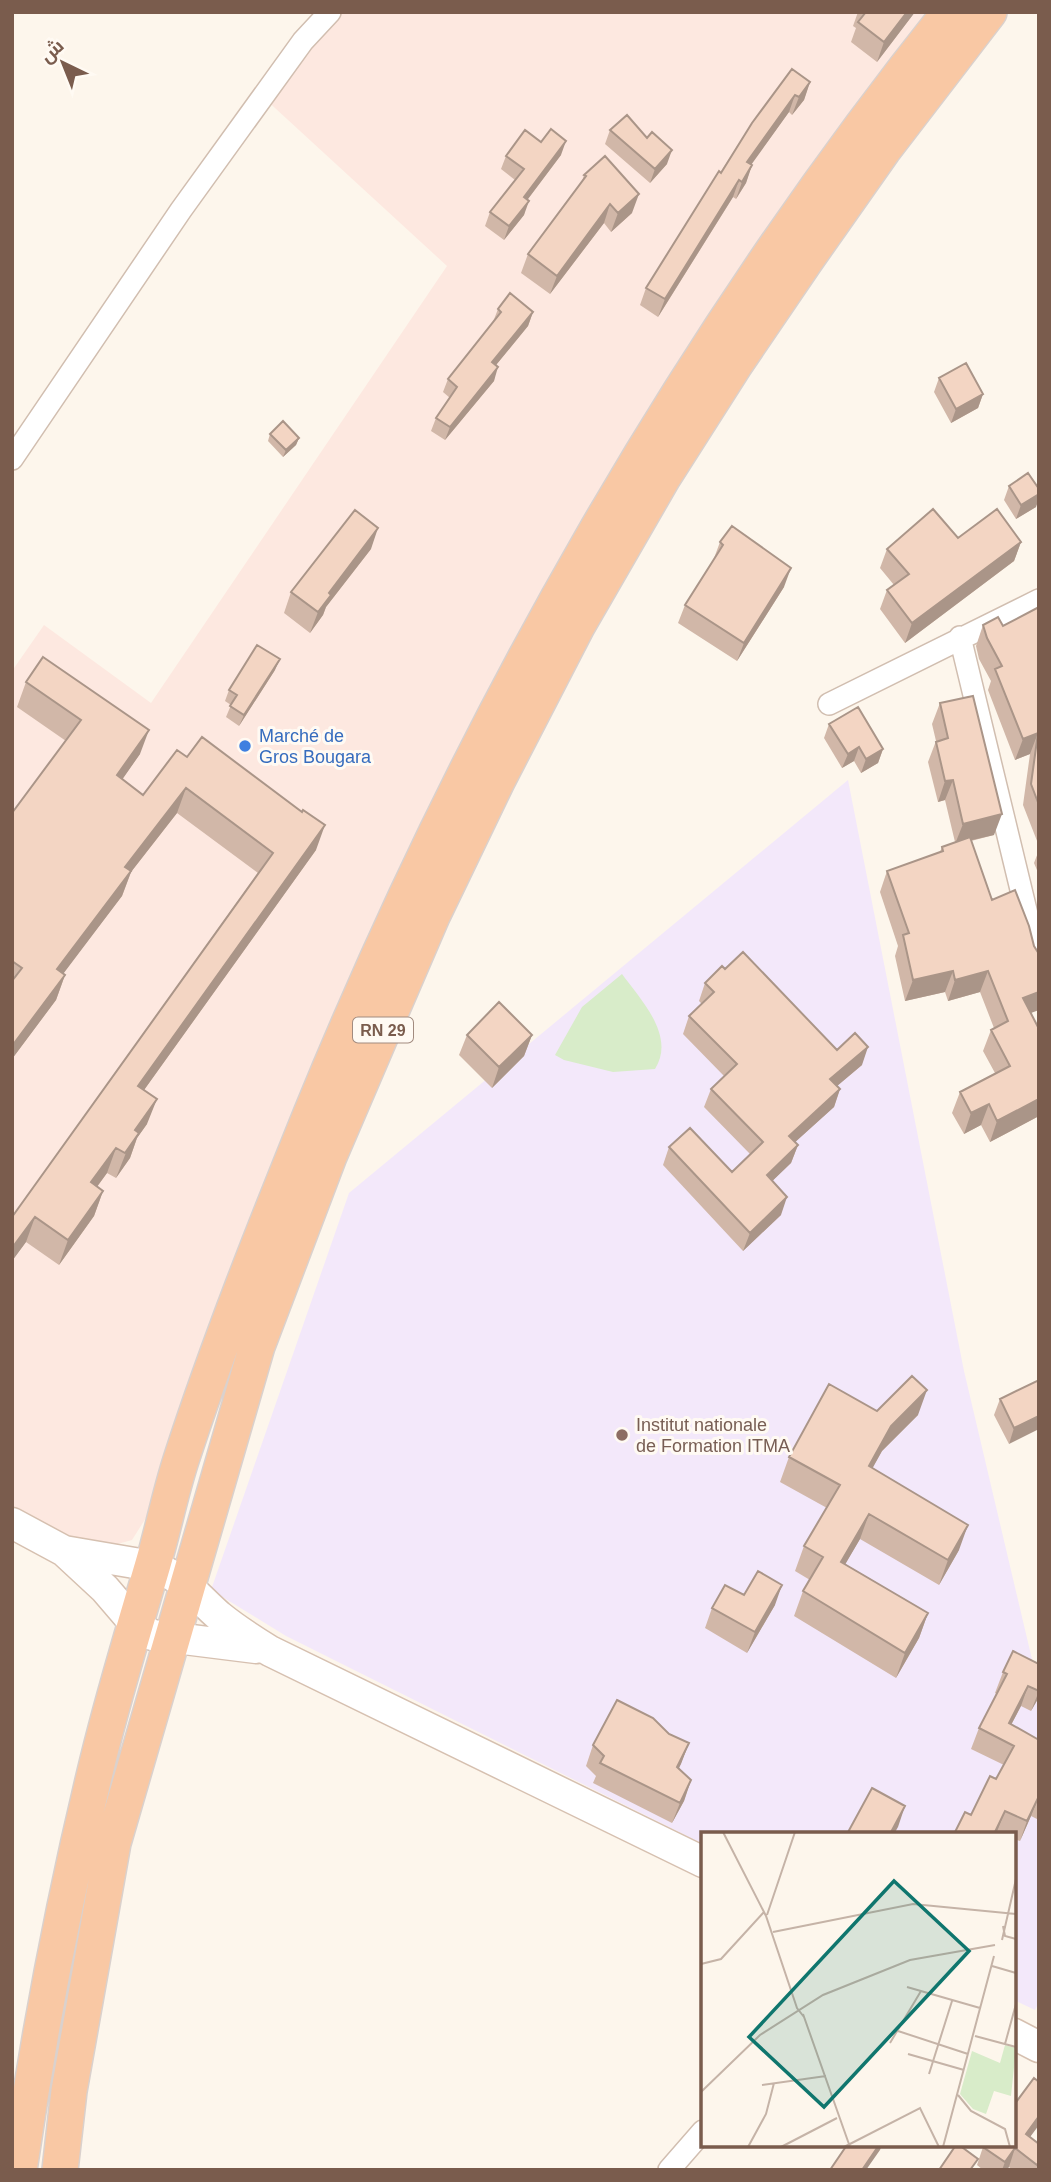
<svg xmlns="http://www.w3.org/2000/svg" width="1051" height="2182" font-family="Arial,Cairo,sans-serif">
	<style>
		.commercial { fill: #fde8e0 }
		.education { fill: #f3e8fa }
		.green { fill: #d8ecc9 }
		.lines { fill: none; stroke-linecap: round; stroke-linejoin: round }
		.minor-casing { stroke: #d1beb0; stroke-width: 24 }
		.secondary-casing { stroke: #d6c0b0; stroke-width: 33 }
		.trunk-casing { stroke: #dad1cd; stroke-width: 38 }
		.minor { stroke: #fff; stroke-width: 21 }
		.secondary { stroke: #fff; stroke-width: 30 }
		.trunk { stroke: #f9c8a4; stroke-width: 35 }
		.wall { fill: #d1b7a8 }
		.shaded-wall { fill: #aa9588 }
		.building { fill: #f3d5c3; stroke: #aa9588; stroke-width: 2 }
		.shop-dot { fill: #3f7fe0; stroke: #fffaf3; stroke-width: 2.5 }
		.education-dot { fill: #8d6e63; stroke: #fffaf3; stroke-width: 2.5 }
		.labels { text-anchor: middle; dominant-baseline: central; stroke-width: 6; stroke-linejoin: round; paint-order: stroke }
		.shield { fill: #fffaf3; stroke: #a28b7f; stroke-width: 2 }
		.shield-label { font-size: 16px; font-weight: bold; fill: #7a5c4d }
		.shop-label { font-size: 18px; fill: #366cbe; stroke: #fffaf3; text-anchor: start }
		.education-label { font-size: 18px; fill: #785e54; stroke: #fffaf3; text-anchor: start }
		.inset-road { fill: none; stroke: #c5b3a7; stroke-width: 2 }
		.view { fill: #0f766e; fill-opacity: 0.15; stroke: #0f766e; stroke-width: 3.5 }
		.inset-edge { fill: none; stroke: #7a5c4d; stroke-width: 3.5 }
	</style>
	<rect width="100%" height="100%" fill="#fdf6ec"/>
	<path class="commercial" d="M 335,12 L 950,12 L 751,281 L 180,1464 L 132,1540 L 103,1548 L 61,1540 L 12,1514 L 12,671 L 44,625 L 151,703 L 447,266 L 263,97 Z"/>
	<path class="education" d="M 848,780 L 964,1371 L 1039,1689 L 1039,2002 L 1035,2010 L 1014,2000 L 1014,1834 L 703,1834 L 703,1844 L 286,1636 L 211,1590 L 349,1193 Z"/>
	<path class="green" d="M 622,974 C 641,1000 676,1036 655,1069 L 613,1072 L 564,1060 L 555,1055 L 582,1007 Z"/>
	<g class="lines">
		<g class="minor-casing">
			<path id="minor" d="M 12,459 L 181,210 L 303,41 L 330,12
				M 960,637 L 1039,964
				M 829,704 L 1039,600
				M 669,2170 L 703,2131"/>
		</g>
		<g class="secondary-casing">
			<path id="secondary" d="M 12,1523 L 64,1551 L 105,1589 L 135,1624 L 152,1635 L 256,1648
				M 64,1551 L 152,1566 C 185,1578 195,1595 219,1616 C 235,1629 252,1640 270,1651 L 703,1862
				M 1014,2034 L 1039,2047"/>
		</g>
		<g class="trunk-casing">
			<path id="trunk" d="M 19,2170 C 39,2032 65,1895 98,1760 C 114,1694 134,1629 153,1564 C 163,1530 170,1494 181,1460 C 219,1343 265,1228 311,1114 C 472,720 684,345 950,12
				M 60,2170 L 69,2091 L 113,1843 L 257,1346 L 329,1156 L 389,1016 L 432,916 L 497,781 L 577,626 L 663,477 L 735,364 L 805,261 L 883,150 L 989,12"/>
		</g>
		<use href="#minor" class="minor"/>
		<use href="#secondary" class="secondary"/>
		<use href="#trunk" class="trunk"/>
	</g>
	<path class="wall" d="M 858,12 L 915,12 L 877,62 L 851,42 L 856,28 L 853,26 Z
		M 810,82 L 804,100 L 792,115 L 789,112 L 751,164 L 752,165 L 746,183 L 736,199 L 733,197 L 658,317 L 640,305 L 646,288 L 752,123 Z
		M 610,130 L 647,138 L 667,164 L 650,183 L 605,144 Z
		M 541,142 L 561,155 L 527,200 L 524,215 L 504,240 L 485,226 L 490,212 L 515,180 L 501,169 L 506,156 Z
		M 584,175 L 632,213 L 611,232 L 604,223 L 550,294 L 521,273 L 528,254 L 582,182 Z
		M 498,309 L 533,312 L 528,326 L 496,365 L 494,381 L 445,440 L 431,431 L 436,418 L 450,398 L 443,392 L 448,379 L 493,322 Z
		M 939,378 L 983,394 L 978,408 L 951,423 L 934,392 Z
		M 270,434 L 299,438 L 296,445 L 283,457 L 268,441 Z
		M 1009,486 L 1036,507 L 1016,519 L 1004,500 Z
		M 958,538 L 1021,542 L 1014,561 L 905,643 L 880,609 L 887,590 L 894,585 L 880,568 L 887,549 Z
		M 720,542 L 784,587 L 737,661 L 678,623 L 685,605 L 713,561 Z
		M 371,549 L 326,607 L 323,615 L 310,633 L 284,613 L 291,592 Z
		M 1039,607 L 1039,846 L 1023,805 L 1030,754 L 1015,760 L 988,690 L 991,681 L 979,659 L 976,646 L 983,625 L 1003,626 Z
		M 275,670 L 239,726 L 226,717 L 231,705 L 225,701 L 229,690 Z
		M 26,682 L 140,754 L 122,779 L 143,795 L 177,750 L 316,850 L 144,1090 L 147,1124 L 137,1138 L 130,1158 L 116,1178 L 107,1173 L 97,1187 L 103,1191 L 94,1216 L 59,1265 L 26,1242 L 12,1261 L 12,1217 L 258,873 L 177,813 L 131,872 L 122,896 L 63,973 L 65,975 L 56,1000 L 12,1059 L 12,813 L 66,741 L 17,707 Z
		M 940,703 L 994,835 L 971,841 L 1030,1013 L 1039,1029 L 1039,1116 L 990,1142 L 981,1125 L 964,1134 L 952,1113 L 960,1092 L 995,1073 L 983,1051 L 991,1030 L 994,1028 L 980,992 L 948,1001 L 945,992 L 905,1001 L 895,956 L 898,946 L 880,892 L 887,871 L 940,852 L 942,847 L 955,842 L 945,800 L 938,802 L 928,762 L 936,741 L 932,724 Z
		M 829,724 L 883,749 L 878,763 L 861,773 L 854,761 L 842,768 L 824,738 Z
		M 1039,850 L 1039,875 L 1034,863 Z
		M 725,969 L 837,1050 L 862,1065 L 837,1086 L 840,1089 L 834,1107 L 795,1142 L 798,1145 L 791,1163 L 772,1181 L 781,1215 L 743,1251 L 663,1165 L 669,1147 L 732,1172 L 750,1154 L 704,1107 L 711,1089 L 724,1076 L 683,1034 L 689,1016 L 702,1004 L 699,1001 L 705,983 Z
		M 467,1035 L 532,1035 L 524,1056 L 492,1088 L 459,1055 Z
		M 1039,1380 L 1009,1444 L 994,1415 L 1000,1399 Z
		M 877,1411 L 918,1415 L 882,1451 L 872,1468 L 959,1550 L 939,1585 L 860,1539 L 845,1564 L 928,1613 L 919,1638 L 896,1678 L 794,1616 L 803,1591 L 810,1580 L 795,1571 L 804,1546 L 827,1508 L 780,1482 L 789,1457 Z
		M 744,1595 L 775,1605 L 747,1653 L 705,1628 L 712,1608 Z
		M 1039,1664 L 1039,1697 L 1031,1711 L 1021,1706 L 1011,1725 L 1039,1740 L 1039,1820 L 1031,1816 L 1020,1841 L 1014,1839 L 1014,1834 L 1003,1834 L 998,1831 L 996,1834 L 954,1834 L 971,1815 L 996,1779 L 1004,1765 L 971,1749 L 979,1728 L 997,1694 L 995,1693 L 1003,1672 Z
		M 669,1734 L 689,1743 L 679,1768 L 691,1780 L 684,1801 L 672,1823 L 593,1783 L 596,1776 L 586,1766 L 593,1745 Z
		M 1030,2137 L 1039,2170 L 1013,2170 L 1009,2167 L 1006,2170 L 983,2170 L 977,2165 L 983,2147 Z"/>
	<path class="shaded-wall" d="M 907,12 L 915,12 L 877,62 L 884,42 Z
		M 810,82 L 804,100 L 792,115 L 799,97 Z
		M 795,95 L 789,112 L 741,179 L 747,162 Z
		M 566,141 L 561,155 L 519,211 L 524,197 Z
		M 672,150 L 667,164 L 650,183 L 655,169 Z
		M 752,165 L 746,183 L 736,199 L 742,182 Z
		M 739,180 L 733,197 L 658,317 L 665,299 Z
		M 639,194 L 632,213 L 611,232 L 618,213 Z
		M 529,201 L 524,215 L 504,240 L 509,226 Z
		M 610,204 L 604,223 L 550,294 L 557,276 Z
		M 533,312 L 528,326 L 487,376 L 492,362 Z
		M 498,367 L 494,381 L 445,440 L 450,427 Z
		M 983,394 L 978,408 L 951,423 L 956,409 Z
		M 299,438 L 296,445 L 283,457 L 286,450 Z
		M 1039,494 L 1039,499 L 1036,507 L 1016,519 L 1021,505 Z
		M 378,528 L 371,549 L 326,607 L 323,615 L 310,633 L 318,612 L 329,593 Z
		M 1021,542 L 1014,561 L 905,643 L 912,623 Z
		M 791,568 L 784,587 L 737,661 L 744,643 Z
		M 280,659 L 275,670 L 239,726 L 244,715 Z
		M 149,730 L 140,754 L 108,800 L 117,775 Z
		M 1038,733 L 1030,754 L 1015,760 L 1023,739 Z
		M 859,747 L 854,761 L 842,768 L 848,754 Z
		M 883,749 L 878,763 L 861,773 L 866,759 Z
		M 953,780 L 945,800 L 938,802 L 945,781 Z
		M 186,788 L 177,813 L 131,872 L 122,896 L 48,994 L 57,969 L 125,867 Z
		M 1002,814 L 994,835 L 955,844 L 963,824 Z
		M 325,825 L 316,850 L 129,1111 L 138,1086 Z
		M 953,971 L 945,992 L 905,1001 L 913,980 Z
		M 988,971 L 980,992 L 948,1001 L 955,980 Z
		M 65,975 L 56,1000 L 12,1059 L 12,1046 Z
		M 1039,992 L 1039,1010 L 1015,1019 L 1023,998 Z
		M 532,1035 L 524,1056 L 492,1088 L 499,1067 Z
		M 868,1047 L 862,1065 L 824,1097 L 830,1079 Z
		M 840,1089 L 834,1107 L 782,1154 L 789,1136 Z
		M 157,1099 L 147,1124 L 137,1138 L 130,1158 L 116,1178 L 135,1130 Z
		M 1039,1099 L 1039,1116 L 990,1142 L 997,1121 Z
		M 989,1104 L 981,1125 L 964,1134 L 971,1113 Z
		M 798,1145 L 791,1163 L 760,1193 L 767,1175 Z
		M 116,1148 L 107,1173 L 82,1207 L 91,1182 Z
		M 103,1191 L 94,1216 L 59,1265 L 68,1240 Z
		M 787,1197 L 781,1215 L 743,1251 L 750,1233 Z
		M 35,1217 L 26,1242 L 12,1261 L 12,1248 Z
		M 927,1390 L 918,1415 L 882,1451 L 860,1491 L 869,1466 L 891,1426 Z
		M 1039,1416 L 1039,1429 L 1009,1444 L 1014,1428 Z
		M 869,1514 L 860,1539 L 832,1587 L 841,1562 Z
		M 968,1525 L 959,1550 L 939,1585 L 948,1560 Z
		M 782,1585 L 775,1605 L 747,1653 L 755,1632 Z
		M 928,1613 L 919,1638 L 896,1678 L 905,1653 Z
		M 1028,1686 L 1021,1706 L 1003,1740 L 1009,1723 Z
		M 1039,1691 L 1039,1697 L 1031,1711 Z
		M 689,1743 L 681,1764 L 669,1787 L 677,1767 Z
		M 691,1780 L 684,1801 L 672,1823 L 680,1803 Z
		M 1039,1796 L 1031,1816 L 1020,1841 L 1027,1821 Z
		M 905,1806 L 898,1827 L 894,1834 L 890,1834 Z
		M 1005,1811 L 996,1834 L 994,1834 Z
		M 1039,2116 L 1039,2125 L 1019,2152 L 1026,2134 Z
		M 879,2145 L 882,2145 L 880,2150 L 866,2170 L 862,2170 Z
		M 1015,2148 L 1009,2167 L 1006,2170 L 1002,2170 L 1005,2162 Z"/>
	<path class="building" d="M 866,12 L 907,12 L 884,42 L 858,22 Z
		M 792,69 L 810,82 L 799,97 L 795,95 L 747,162 L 752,165 L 742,182 L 739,180 L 665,299 L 646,288 L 719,171 L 721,173 L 752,123 Z
		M 627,115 L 647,138 L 652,132 L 672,150 L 655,169 L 610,130 Z
		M 551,129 L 566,141 L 524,197 L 529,201 L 509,226 L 490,212 L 524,169 L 506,156 L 525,130 L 541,142 Z
		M 605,156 L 639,194 L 618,213 L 610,204 L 557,276 L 528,254 L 586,176 L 584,175 Z
		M 510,293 L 533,312 L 492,362 L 498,367 L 450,427 L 436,418 L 457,387 L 448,379 L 501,312 L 498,309 Z
		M 966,363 L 983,394 L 956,409 L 939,378 Z
		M 283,421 L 299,438 L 286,450 L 270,434 Z
		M 1028,473 L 1039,489 L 1039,494 L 1021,505 L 1009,486 Z
		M 933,509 L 958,538 L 997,509 L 1021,542 L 912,623 L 887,590 L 909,574 L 887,549 Z
		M 355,510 L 378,528 L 329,593 L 331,595 L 318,612 L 291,592 Z
		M 732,526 L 791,568 L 744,643 L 685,605 L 723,545 L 720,542 Z
		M 1039,607 L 1039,805 L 1031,784 L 1038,733 L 1023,739 L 995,669 L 1002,666 L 987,638 L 983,625 L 998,617 L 1003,626 Z
		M 257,645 L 280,659 L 244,715 L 230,706 L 237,695 L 229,690 Z
		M 43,657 L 149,730 L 117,775 L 143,795 L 177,750 L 187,757 L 202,737 L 302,812 L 303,810 L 325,825 L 138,1086 L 157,1099 L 135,1130 L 139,1133 L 125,1153 L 116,1148 L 91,1182 L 103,1191 L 68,1240 L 35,1217 L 12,1248 L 12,1217 L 273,853 L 186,788 L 125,867 L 131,871 L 57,969 L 65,975 L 12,1046 L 12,981 L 22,968 L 12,961 L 12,813 L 81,720 L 26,682 Z
		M 973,696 L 1002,814 L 963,824 L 953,780 L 945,781 L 936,742 L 948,738 L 940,703 Z
		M 858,707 L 883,749 L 866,759 L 859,747 L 848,754 L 829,724 Z
		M 970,837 L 992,900 L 1015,890 L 1029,926 L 1034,946 L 1039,954 L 1039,992 L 1023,998 L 1039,1029 L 1039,1099 L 997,1121 L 989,1104 L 971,1113 L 960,1092 L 1010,1066 L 991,1030 L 1008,1021 L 988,971 L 955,980 L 953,971 L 913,980 L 903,935 L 909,933 L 887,871 L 943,851 L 942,847 Z
		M 743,952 L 837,1050 L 855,1033 L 868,1047 L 830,1079 L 840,1089 L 789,1136 L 798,1145 L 767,1175 L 787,1197 L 750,1233 L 669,1147 L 690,1128 L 732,1172 L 763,1142 L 711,1089 L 737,1064 L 689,1016 L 714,992 L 705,983 L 722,966 L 725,969 Z
		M 499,1002 L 532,1035 L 499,1067 L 467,1035 Z
		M 912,1376 L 927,1390 L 891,1426 L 869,1466 L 968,1525 L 948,1560 L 869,1514 L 841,1562 L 928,1613 L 905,1653 L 803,1591 L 823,1557 L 804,1546 L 840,1485 L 789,1457 L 829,1384 L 877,1411 Z
		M 1039,1380 L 1039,1416 L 1014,1428 L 1000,1399 Z
		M 758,1571 L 782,1585 L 755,1632 L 712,1608 L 725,1585 L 744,1595 Z
		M 1013,1651 L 1039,1664 L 1039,1691 L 1028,1686 L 1009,1723 L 1039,1740 L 1039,1796 L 1027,1821 L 1005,1811 L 994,1834 L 954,1834 L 965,1812 L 971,1815 L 990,1776 L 996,1779 L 1014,1746 L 979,1728 L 1007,1674 L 1003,1672 Z
		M 617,1700 L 653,1718 L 669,1734 L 689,1743 L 677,1767 L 691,1780 L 680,1803 L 600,1763 L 604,1756 L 593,1745 Z
		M 872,1788 L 905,1806 L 890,1834 L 847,1834 Z
		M 1034,2078 L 1039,2082 L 1039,2116 L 1026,2134 L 1039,2144 L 1039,2162 L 1037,2165 L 1015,2148 L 1005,2162 L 983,2147 L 985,2145 L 1014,2145 L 1014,2105 Z
		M 847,2145 L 879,2145 L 862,2170 L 830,2170 Z
		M 956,2145 L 959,2145 L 978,2159 L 970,2170 L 939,2170 Z"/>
	<circle class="shop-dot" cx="245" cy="746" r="7"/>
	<circle class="education-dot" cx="622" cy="1435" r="7"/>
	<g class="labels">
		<rect class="shield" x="353" y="1017.5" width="60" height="25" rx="5"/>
		<g class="shield-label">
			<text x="383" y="1030">RN 29</text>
		</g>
		<g class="shop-label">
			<text x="259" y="736">Marché de<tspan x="259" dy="21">Gros Bougara</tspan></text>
		</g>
		<g class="education-label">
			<text x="636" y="1425">Institut nationale<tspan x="636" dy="21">de Formation ITMA</tspan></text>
		</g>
	</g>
	<g transform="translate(701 1832)">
		<rect width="315" height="315" fill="#fdf6ec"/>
		<path d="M 304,213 L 315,216 L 310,264 L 293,259 L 285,282 L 272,277 L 259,262 L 271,219 L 299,231 Z" fill="#d8ecc9"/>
		<path class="inset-road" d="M 22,0 L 65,84 L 96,176 L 103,185M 66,83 L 94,0M 302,94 L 304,104 L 315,107M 72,100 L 212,72 L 315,82M 301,108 L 315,47M 0,132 L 20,127 L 63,80M 291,134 L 315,141M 206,155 L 279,176M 102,182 L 149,315M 197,199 L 267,222M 274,204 L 315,215M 189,211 L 220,159M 304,212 L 315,172M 207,222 L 263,238M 228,242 L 251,169M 61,253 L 125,244M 0,260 L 59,203 L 122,163 L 209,128 L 294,113M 257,263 L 270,279 L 304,297 L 309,315M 47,315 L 65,282 L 73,251M 80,315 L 136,286M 143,315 L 219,276 L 238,315M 242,315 L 293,124"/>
		<path class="view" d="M 193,49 L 268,119 L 123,275 L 48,205 Z"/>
		<rect width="315" height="315" class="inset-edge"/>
	</g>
	<rect width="1051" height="2182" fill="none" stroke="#7a5c4d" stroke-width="28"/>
	<g transform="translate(63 63) rotate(317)" stroke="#fffaf3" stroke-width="5" paint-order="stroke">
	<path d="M0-5L12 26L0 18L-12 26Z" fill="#7a5c4d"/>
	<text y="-10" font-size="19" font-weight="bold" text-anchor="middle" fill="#7a5c4d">ش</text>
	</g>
</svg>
